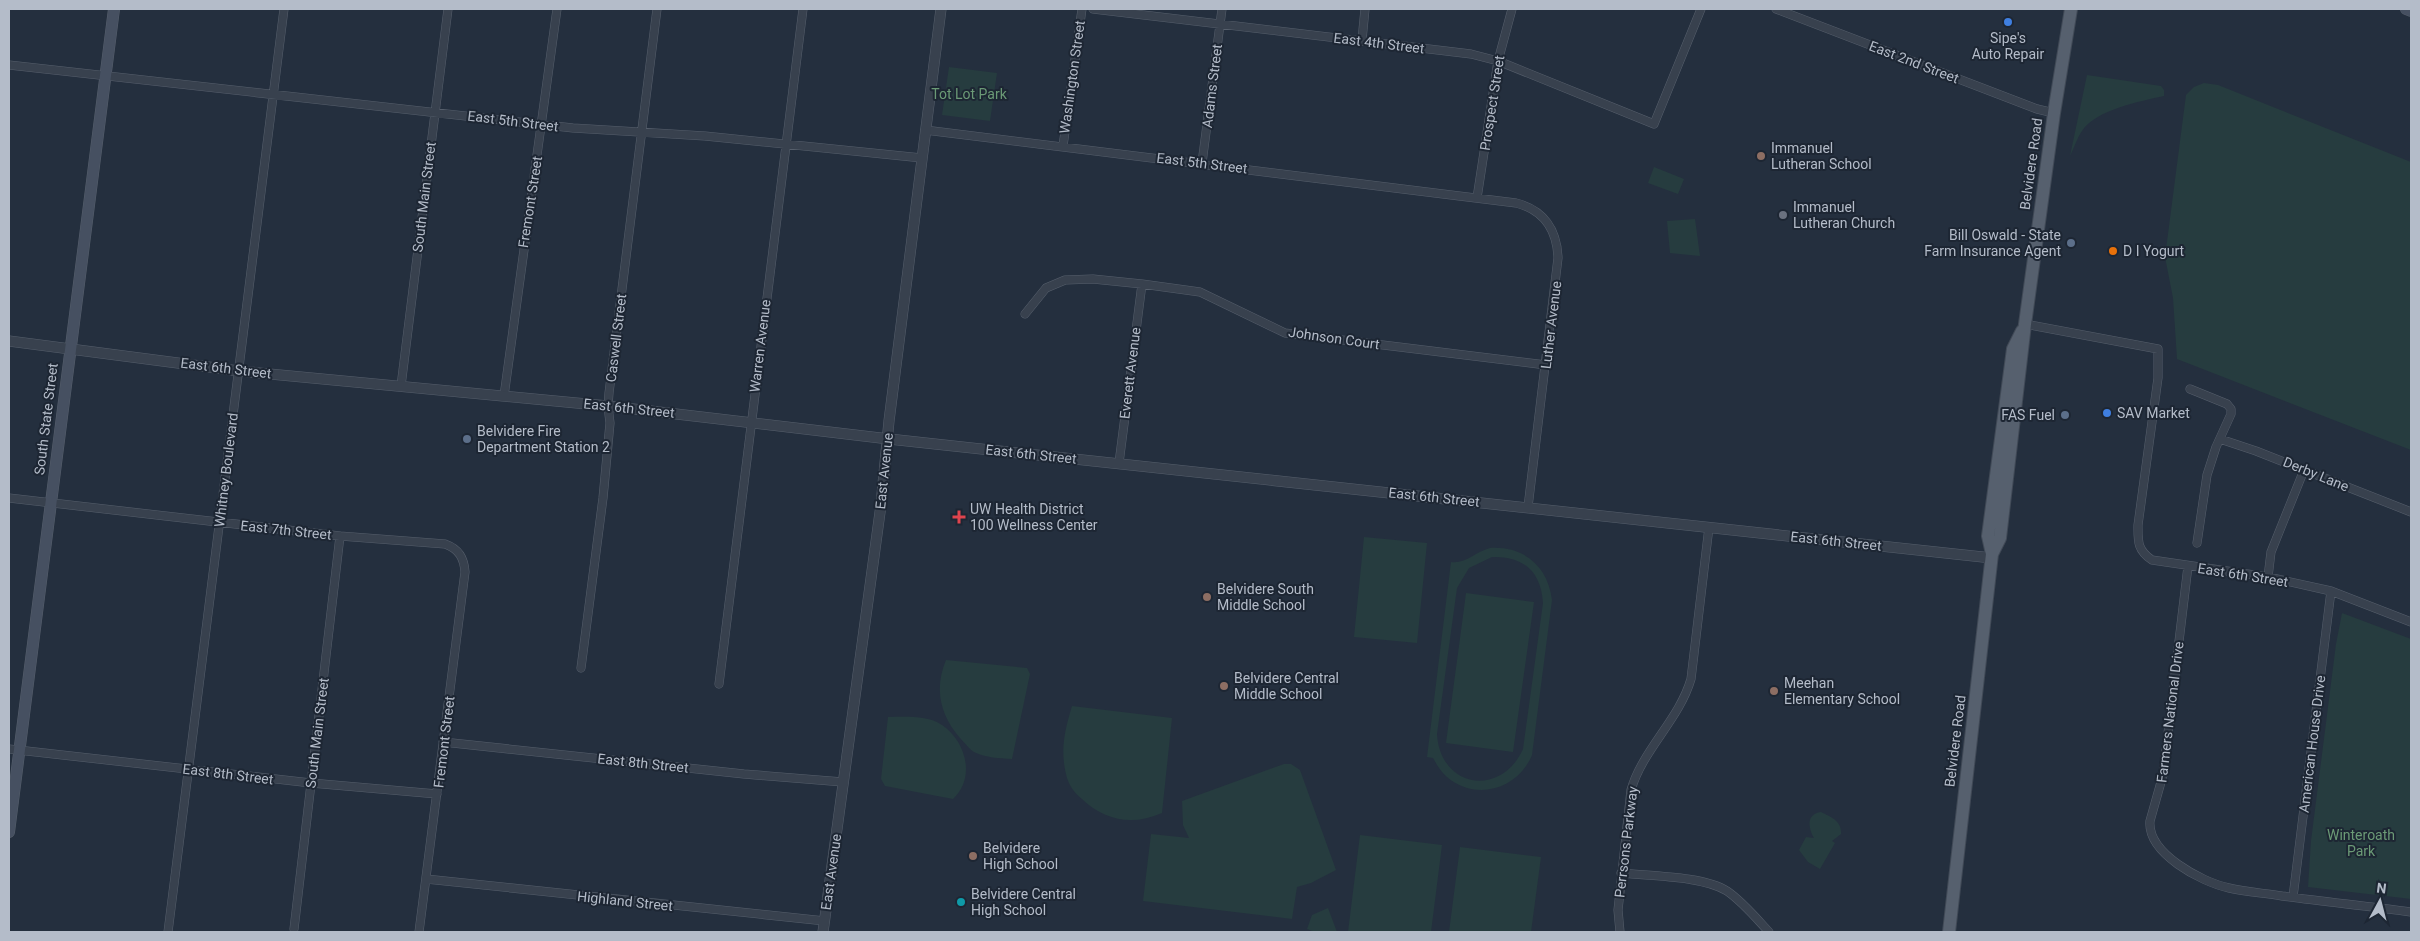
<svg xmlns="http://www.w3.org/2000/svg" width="2420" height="941" font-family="Roboto,sans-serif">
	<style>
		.green { fill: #263c3f; fill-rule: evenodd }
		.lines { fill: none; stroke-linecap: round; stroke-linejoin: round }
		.minor-casing { stroke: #565f6c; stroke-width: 9 }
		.tertiary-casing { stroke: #565f6c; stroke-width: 11 }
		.secondary-casing { stroke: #565f6c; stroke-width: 12 }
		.primary-casing { stroke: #414a57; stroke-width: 14 }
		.minor { stroke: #38414e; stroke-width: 8 }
		.tertiary { stroke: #38414e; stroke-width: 10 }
		.secondary { stroke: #465061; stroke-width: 11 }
		.primary { stroke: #56606e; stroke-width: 12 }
		.shop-dot { fill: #3f7fe0; stroke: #1d2633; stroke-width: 2 }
		.education-dot { fill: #8d6e63; stroke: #1d2633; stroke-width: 2 }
		.worship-dot { fill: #6b7280; stroke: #1d2633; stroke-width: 2 }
		.service-dot { fill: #5c6f8a; stroke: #1d2633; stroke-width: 2 }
		.food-dot { fill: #e8710a; stroke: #1d2633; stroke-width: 2 }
		.health-dot { fill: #e0444e; stroke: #1d2633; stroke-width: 2 }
		.culture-dot { fill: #0f9aa8; stroke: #1d2633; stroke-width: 2 }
		.labels { text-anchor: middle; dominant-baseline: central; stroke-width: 4; stroke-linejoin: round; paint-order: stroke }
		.poi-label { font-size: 14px; fill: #b4bcc9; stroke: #1d2633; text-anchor: start }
		.street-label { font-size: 14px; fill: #b4bcc9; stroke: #1d2633 }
		.park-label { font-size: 14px; fill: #6b9a76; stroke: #1d2633 }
	</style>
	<rect width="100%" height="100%" fill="#242f3e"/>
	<path class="green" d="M 949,67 L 997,73 L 990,121 L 942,115 Z
		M 2087,75 L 2161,86 L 2164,90 L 2164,96 C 2141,101 2095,110 2082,131 C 2077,138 2074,148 2070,156 Z
		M 2204,83 L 2218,85 L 2411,162 L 2411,450 L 2177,359 L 2173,298 L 2165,257 L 2186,95 L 2194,87 Z
		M 1654,167 L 1684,179 L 1678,194 L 1648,183 Z
		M 1695,219 L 1700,256 L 1670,253 L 1667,221 Z
		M 1364,537 L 1427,543 L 1417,643 L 1354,637 Z
		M 1490,548 C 1524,546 1548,566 1552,600 L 1532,755 C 1518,789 1476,802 1447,777 C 1441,772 1437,765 1433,758 L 1427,757 L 1451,562 C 1466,564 1475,552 1490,548 ZM 1492,557 C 1523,556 1541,571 1543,603 L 1523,749 C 1501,798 1440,788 1437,734 L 1457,588 L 1469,568 Z
		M 1466,593 L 1534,602 L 1513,752 L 1446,743 Z
		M 2342,613 L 2411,639 L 2411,899 L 2308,887 L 2311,841 L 2336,644 Z
		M 946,660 L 1027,668 L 1030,674 L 1012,759 C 999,758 986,758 974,752 C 969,749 965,743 960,738 C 940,715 934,689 946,660 Z
		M 1072,706 L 1172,718 L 1162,813 C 1133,826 1105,821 1082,799 C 1074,793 1068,784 1066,774 C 1060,750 1065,729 1072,706 Z
		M 888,717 C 906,717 927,715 942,725 C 966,741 976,778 953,799 L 885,786 L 881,779 Z
		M 1284,764 L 1291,764 L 1300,770 L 1336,870 L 1311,883 L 1297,887 L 1292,919 L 1143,901 L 1151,834 L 1189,838 L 1183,825 L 1182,801 Z
		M 1821,812 C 1831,817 1842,821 1841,834 L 1832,841 L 1835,843 L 1820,869 L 1808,862 L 1799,850 L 1806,837 L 1814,838 C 1808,828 1806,814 1821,812 Z
		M 1360,835 L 1442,845 L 1431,932 L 1348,932 Z
		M 1460,847 L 1541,857 L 1531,932 L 1449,932 Z
		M 1328,908 L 1337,932 L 1315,932 L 1307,929 L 1312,915 Z"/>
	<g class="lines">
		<g class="minor-casing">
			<path id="minor" d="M 1093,9 L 1471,54 L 1498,61 L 1654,124 L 1701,9
				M 1776,9 L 2037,109 L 2054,113
				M 1362,40 L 1365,9
				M 9,65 L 573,128 L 705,136 L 922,158
				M 925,130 L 1516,203 C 1544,210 1557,230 1558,258 L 1528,507
				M 1063,146 L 1082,9
				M 1202,163 L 1222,9
				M 1477,198 L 1498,61 L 1512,9
				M 1025,314 L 1046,288 L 1065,280 L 1093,279 L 1142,284 L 1200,292 L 1285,333 L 1546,365
				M 2025,324 L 2158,349 L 2158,378 L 2138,525 C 2138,541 2137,550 2152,560 L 2268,577 L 2331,591 L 2411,622
				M 401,386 L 448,9
				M 2190,389 L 2227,404 L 2231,409 L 2231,414 L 2216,447 L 2207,475 L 2197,543
				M 504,396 L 557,9
				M 2220,439 L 2256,451 L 2411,512
				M 1119,463 L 1142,284
				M 9,498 L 340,536 L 445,544 C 459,549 464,558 465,572 L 419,932
				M 2188,566 L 2163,775 L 2150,821 C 2147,853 2201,882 2229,888 C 2246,892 2264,893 2282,896 C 2325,902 2368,906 2411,912
				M 2268,577 L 2271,552 L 2304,470
				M 581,668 L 603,498 L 610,423 L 608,406 L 609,393 L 657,9
				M 719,684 L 803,9
				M 443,742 L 744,774 L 843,782
				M 9,749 L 311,783 L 437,794
				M 1621,873 C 1650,876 1704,876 1727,891 C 1743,902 1756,918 1769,932
				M 426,879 L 825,921
				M 2293,897 L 2331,591
				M 294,929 L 340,536
				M 168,932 L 284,9
				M 1620,932 L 1618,910 L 1631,790 C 1643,749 1679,720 1691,679 L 1709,527"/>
		</g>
		<g class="tertiary-casing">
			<path id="tertiary" d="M 9,341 L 239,371 L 608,406 L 889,439 L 1992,558
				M 823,932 L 881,505 L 889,421 L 941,9"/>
		</g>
		<g class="secondary-casing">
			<path id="secondary" d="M 2406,9 L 2411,11
				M 9,832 L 114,9"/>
		</g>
		<g class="primary-casing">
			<path id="primary" d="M 1992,554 L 1988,536 L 2013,349 L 2022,331
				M 1949,932 L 1992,554 L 2000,538 L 2025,324 L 2054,113 L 2071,9"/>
		</g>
		<use href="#minor" class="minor"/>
		<use href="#tertiary" class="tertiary"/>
		<use href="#secondary" class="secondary"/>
		<use href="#primary" class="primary"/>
	</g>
	<g class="shop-dot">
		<circle cx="2008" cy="22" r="5"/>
		<circle cx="2107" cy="413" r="5"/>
	</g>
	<g class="education-dot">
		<circle cx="1761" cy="156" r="5"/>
		<circle cx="1207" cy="597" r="5"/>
		<circle cx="1224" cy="686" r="5"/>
		<circle cx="1774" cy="691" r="5"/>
		<circle cx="973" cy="856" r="5"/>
	</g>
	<circle class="worship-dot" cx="1783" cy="215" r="5"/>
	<g class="service-dot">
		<circle cx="2071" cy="243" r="5"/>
		<circle cx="2065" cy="415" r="5"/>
		<circle cx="467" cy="439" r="5"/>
	</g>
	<circle class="food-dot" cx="2113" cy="251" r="5"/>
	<path class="health-dot" d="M956.5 509.5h5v5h5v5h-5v5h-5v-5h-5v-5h5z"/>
	<circle class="culture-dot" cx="961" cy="902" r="5"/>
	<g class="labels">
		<g class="poi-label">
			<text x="2008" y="38" text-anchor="middle">Sipe's<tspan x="2008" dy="16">Auto Repair</tspan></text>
			<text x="1771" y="148">Immanuel<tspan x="1771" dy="16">Lutheran School</tspan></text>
			<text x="1793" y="207">Immanuel<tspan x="1793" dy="16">Lutheran Church</tspan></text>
			<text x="2061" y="235" text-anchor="end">Bill Oswald - State<tspan x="2061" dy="16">Farm Insurance Agent</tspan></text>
			<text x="2123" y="251">D I Yogurt</text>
			<text x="2117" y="413">SAV Market</text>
			<text x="2055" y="415" text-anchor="end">FAS Fuel</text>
			<text x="477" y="431">Belvidere Fire<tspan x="477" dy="16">Department Station 2</tspan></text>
			<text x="970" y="509">UW Health District<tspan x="970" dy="16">100 Wellness Center</tspan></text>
			<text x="1217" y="589">Belvidere South<tspan x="1217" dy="16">Middle School</tspan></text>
			<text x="1234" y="678">Belvidere Central<tspan x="1234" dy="16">Middle School</tspan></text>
			<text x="1784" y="683">Meehan<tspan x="1784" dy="16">Elementary School</tspan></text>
			<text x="983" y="848">Belvidere<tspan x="983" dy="16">High School</tspan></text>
			<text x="971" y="894">Belvidere Central<tspan x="971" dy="16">High School</tspan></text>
		</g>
		<g class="street-label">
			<text transform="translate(1379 43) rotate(7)">East 4th Street</text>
			<text transform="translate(1914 62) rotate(21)">East 2nd Street</text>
			<text transform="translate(1072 77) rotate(-82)">Washington Street</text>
			<text transform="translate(1212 86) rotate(-83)">Adams Street</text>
			<text transform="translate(1492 103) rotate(-81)">Prospect Street</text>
			<text transform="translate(513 121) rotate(7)">East 5th Street</text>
			<text transform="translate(1202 163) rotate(7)">East 5th Street</text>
			<text transform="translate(2031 164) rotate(-82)">Belvidere Road</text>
			<text transform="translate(424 197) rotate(-83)">South Main Street</text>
			<text transform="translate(530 202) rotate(-81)">Fremont Street</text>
			<text transform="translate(1551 325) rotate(-83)">Luther Avenue</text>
			<text transform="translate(616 338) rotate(-83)">Caswell Street</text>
			<text transform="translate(1334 338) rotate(8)">Johnson Court</text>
			<text transform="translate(760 346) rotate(-83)">Warren Avenue</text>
			<text transform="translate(226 368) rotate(7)">East 6th Street</text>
			<text transform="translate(1130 373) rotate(-83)">Everett Avenue</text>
			<text transform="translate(629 408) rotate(6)">East 6th Street</text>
			<text transform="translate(46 419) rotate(-83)">South State Street</text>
			<text transform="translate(1031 454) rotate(6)">East 6th Street</text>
			<text transform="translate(226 470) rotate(-83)">Whitney Boulevard</text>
			<text transform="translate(884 471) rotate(-84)">East Avenue</text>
			<text transform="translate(2316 474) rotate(22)">Derby Lane</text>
			<text transform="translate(1434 497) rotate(6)">East 6th Street</text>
			<text transform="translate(286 530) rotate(6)">East 7th Street</text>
			<text transform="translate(1836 541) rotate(6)">East 6th Street</text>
			<text transform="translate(2243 575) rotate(9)">East 6th Street</text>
			<text transform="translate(2170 712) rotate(-83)">Farmers National Drive</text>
			<text transform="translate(317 733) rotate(-83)">South Main Street</text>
			<text transform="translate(1955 741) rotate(-83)">Belvidere Road</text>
			<text transform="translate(444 742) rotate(-83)">Fremont Street</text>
			<text transform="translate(2312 744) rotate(-83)">American House Drive</text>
			<text transform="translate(643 763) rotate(6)">East 8th Street</text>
			<text transform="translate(228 774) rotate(7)">East 8th Street</text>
			<text transform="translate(1626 842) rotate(-83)">Perrsons Parkway</text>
			<text transform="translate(831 872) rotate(-82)">East Avenue</text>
			<text transform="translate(625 901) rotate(6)">Highland Street</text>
		</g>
		<g class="park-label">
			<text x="969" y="94">Tot Lot Park</text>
			<text x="2361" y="835">Winteroath<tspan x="2361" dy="16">Park</tspan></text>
		</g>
	</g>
	<rect width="2420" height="941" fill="none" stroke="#b4bcc9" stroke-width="20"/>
	<g transform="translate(2380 901) rotate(7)" stroke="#1d2633" stroke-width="4" paint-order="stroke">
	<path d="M0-4L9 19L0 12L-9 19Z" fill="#b4bcc9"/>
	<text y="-8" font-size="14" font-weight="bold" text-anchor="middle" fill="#b4bcc9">N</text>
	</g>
</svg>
